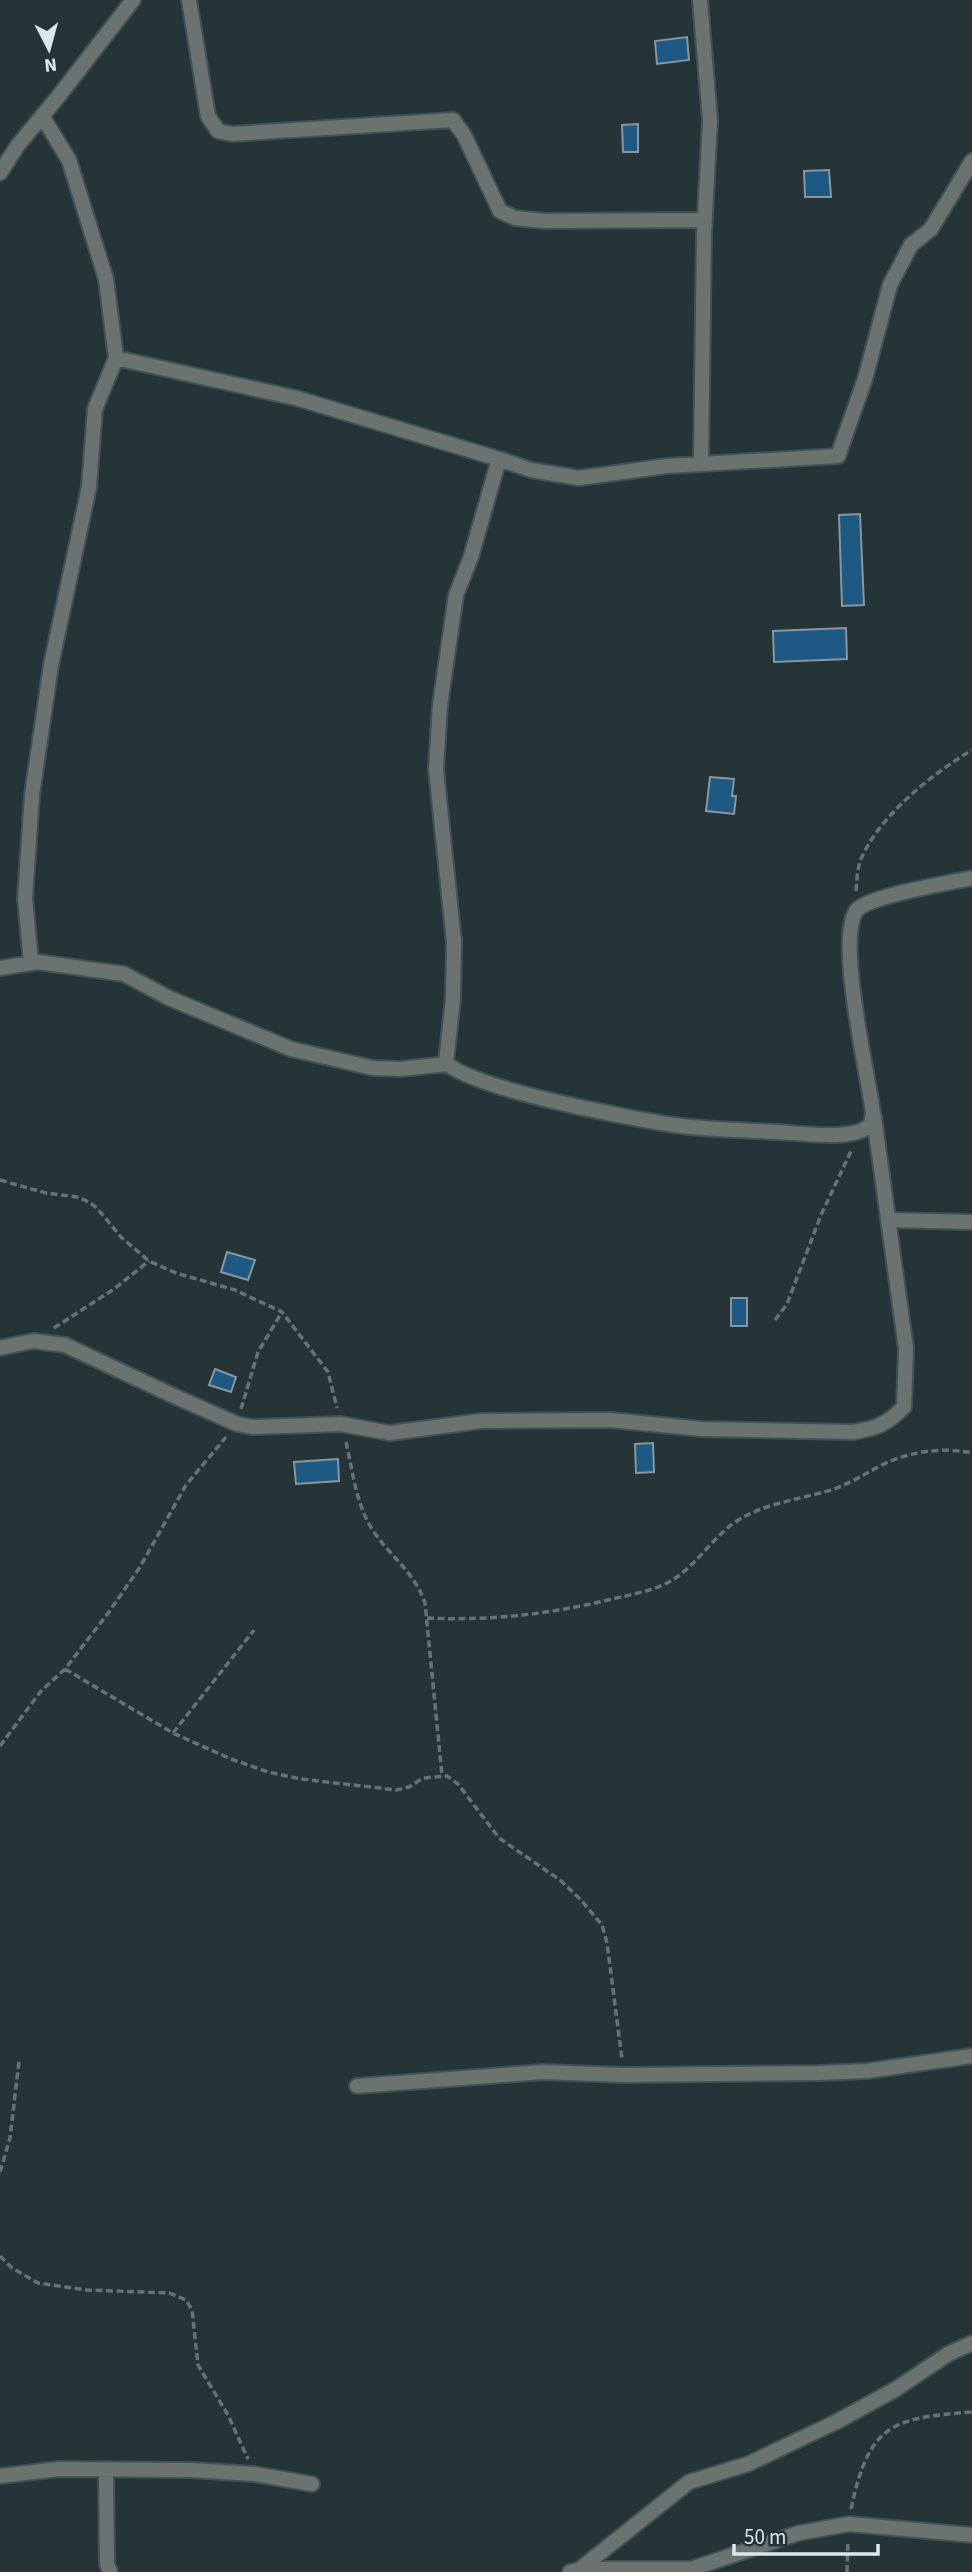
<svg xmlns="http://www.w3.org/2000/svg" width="972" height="2572" font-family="'Source Sans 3',sans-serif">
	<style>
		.building { fill: #1d5982; stroke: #8996a0; stroke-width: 2 }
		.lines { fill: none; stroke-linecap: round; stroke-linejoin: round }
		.street-casing { stroke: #425153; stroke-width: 18 }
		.path { stroke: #667376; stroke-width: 3.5; stroke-dasharray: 7 3.5; stroke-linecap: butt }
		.street { stroke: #6b7371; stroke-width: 14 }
	</style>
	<rect width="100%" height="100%" fill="#243437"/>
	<path class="building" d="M 687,37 L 689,60 L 657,64 L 655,41 Z
		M 638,124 L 638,152 L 623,152 L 622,125 Z
		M 829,170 L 831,197 L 805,197 L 804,171 Z
		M 860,514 L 864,605 L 842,606 L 839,515 Z
		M 846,628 L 847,659 L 774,662 L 773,631 Z
		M 710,777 L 734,779 L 732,796 L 736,796 L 734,814 L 706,811 Z
		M 227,1252 L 255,1260 L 248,1280 L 221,1272 Z
		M 731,1298 L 747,1298 L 747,1326 L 731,1326 Z
		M 215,1369 L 236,1377 L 231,1392 L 209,1385 Z
		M 653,1443 L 654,1472 L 636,1473 L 635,1444 Z
		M 338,1459 L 339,1481 L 296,1484 L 294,1462 Z"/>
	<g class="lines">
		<g class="street-casing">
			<path id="street" d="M 189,0 L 208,116 L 218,131 L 232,134 L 453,120 L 464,135 L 500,211 L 515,218 L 544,221 L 705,220
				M 700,0 L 710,120 L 704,234 L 701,464
				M 972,161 L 931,229 L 911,245 L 890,285 L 865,379 L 838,456 L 667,466 L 579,478 L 531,470 L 499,459 L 471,557 L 456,595 L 440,705 L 436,769 L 454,942 L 453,998 L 446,1062 C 466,1088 642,1121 682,1126 C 714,1130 746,1130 778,1132 C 801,1133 856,1142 871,1124 L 873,1113 C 869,1079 833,928 859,908 C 876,895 948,883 972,878
				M 0,173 L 18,145 L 58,97 L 133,0
				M 116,358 L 296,398 L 499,459
				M 31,963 L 25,898 L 32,795 L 51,665 L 89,487 L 95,409 L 116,358 L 106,279 L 69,160 L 42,116
				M 0,968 L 38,962 L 124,974 L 169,998 L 291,1049 L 373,1068 L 400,1069 L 447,1064
				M 888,1220 L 972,1222
				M 0,1348 L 33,1341 L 65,1345 L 174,1396 L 237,1424 L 252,1427 L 341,1424 L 390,1433 L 481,1421 L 610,1420 L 702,1429 L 854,1432 C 877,1428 887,1424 904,1407 L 906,1349 L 874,1117
				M 357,2086 L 543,2072 L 624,2075 L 818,2073 L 867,2071 L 972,2056
				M 106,2471 L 107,2564 L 110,2572
				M 0,2476 L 59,2469 L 191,2470 L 254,2474 L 312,2484
				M 580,2569 L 689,2482 L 748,2464 L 836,2422 L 896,2389 L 948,2354 L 972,2343
				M 570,2572 L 580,2569 L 691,2569 L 799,2533 L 849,2524 L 972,2535"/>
		</g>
		<path class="path" d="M 856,891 C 857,880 857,869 861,859 C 880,815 932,774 972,750
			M 0,1180 L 46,1193 L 77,1197 L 89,1202 L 97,1208 L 121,1237 L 149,1261 L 176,1273 L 235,1290 L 282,1312 L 328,1372 L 337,1408
			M 775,1320 L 787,1304 L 821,1215 L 852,1149
			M 54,1328 L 114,1289 L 149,1261
			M 241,1409 L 258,1352 L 282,1312
			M 346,1442 C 353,1472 356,1506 374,1532 C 391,1557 415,1573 425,1603 L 442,1775
			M 427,1618 C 490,1621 551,1614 612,1599 C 629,1595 647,1592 663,1585 C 696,1570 710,1537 740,1519 C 767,1503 801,1499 831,1490 C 850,1484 866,1473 884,1464 C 911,1451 943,1447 972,1453
			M 65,1669 L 173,1733 L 231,1759 L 268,1772 L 301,1779 L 396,1790 L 409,1787 L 423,1778 L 447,1776 L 458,1784 L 499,1838 L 560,1880 L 581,1900 L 602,1925 L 607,1943 L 622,2059
			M 173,1733 L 254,1630
			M 0,1746 L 41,1691 L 65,1669 L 109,1612 L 140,1567 L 186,1485 L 226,1437
			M 0,2172 L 10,2138 L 19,2061
			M 0,2256 L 12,2268 L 38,2283 L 87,2290 L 169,2293 L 186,2300 L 192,2310 L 198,2365 L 228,2415 L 248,2459
			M 851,2509 C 869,2425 890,2418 972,2412
			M 847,2572 L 848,2541"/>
		<use href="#street" class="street"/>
	</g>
	<g transform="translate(49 49) rotate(174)" stroke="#243437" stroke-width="5" paint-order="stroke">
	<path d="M0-5L12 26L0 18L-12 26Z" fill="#dde7e9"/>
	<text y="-10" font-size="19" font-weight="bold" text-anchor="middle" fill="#dde7e9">N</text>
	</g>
	<path d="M734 2544v10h144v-10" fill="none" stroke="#dde7e9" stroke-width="3.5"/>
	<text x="744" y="2544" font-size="21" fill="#dde7e9" stroke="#243437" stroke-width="5" paint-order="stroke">50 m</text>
</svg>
